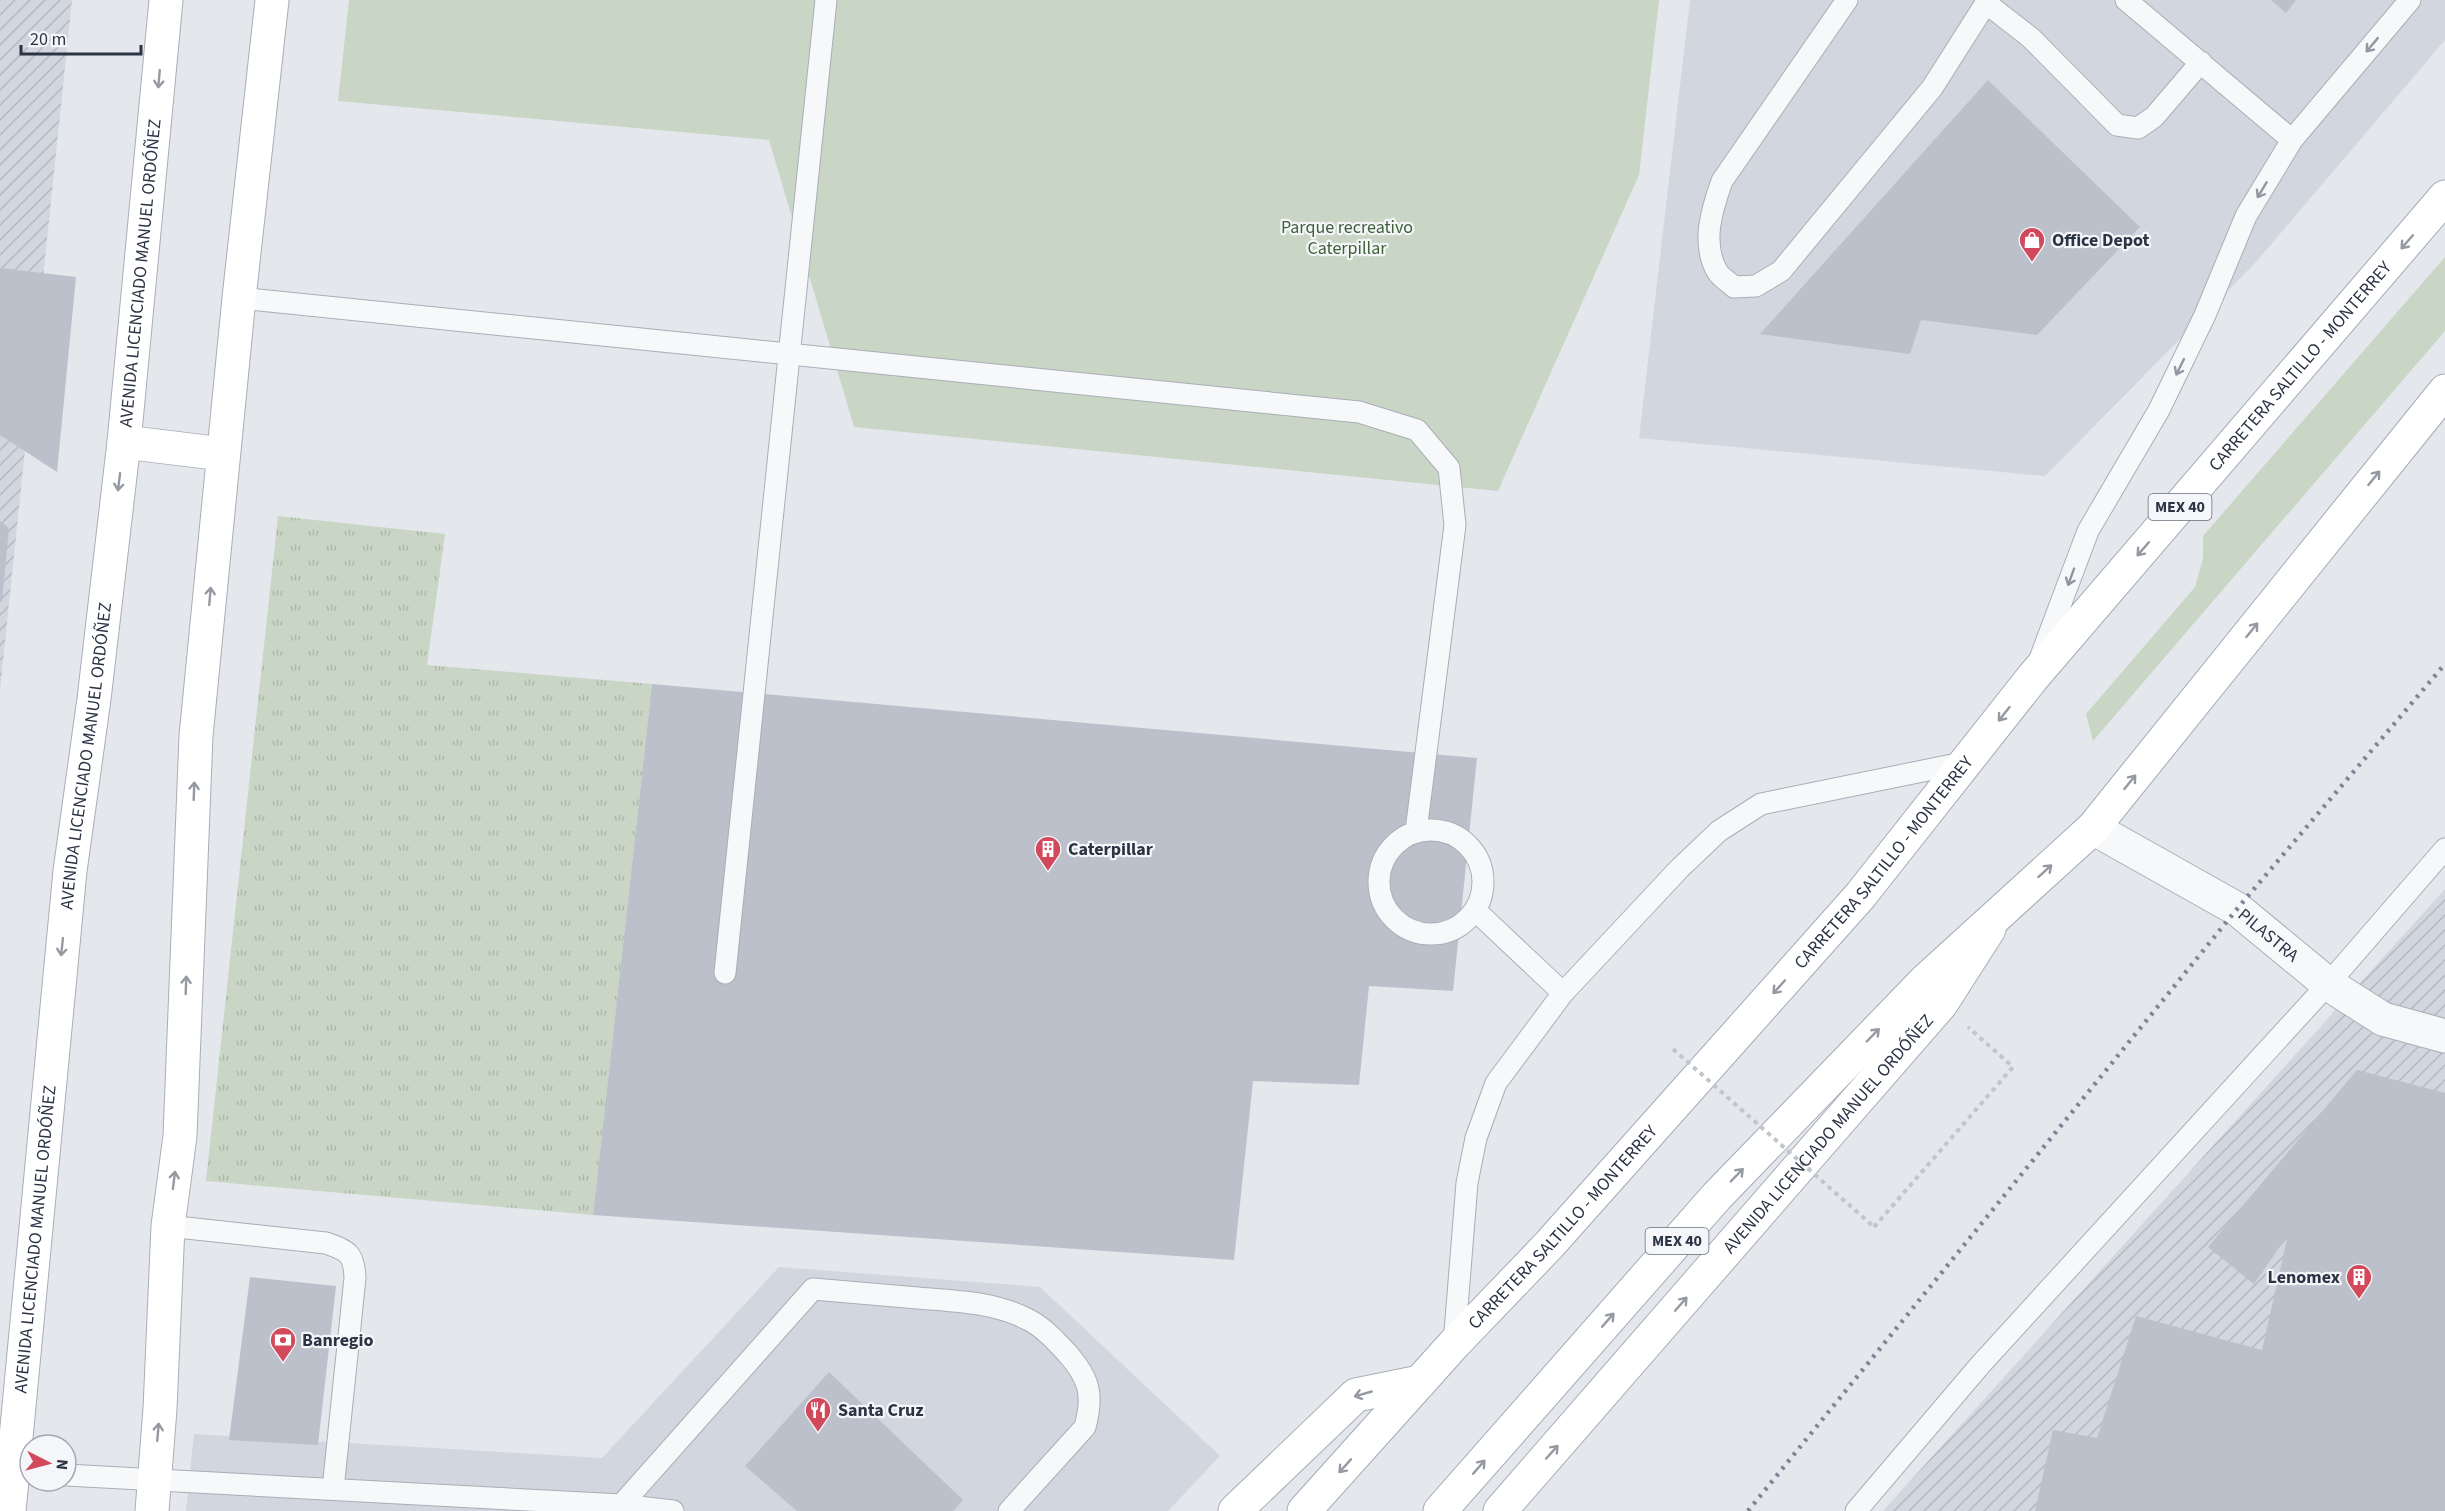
<svg xmlns="http://www.w3.org/2000/svg" width="2445" height="1511" font-family="'Source Sans 3',sans-serif">
	<style>
		.built { fill: #d2d6de }
		.industrial { fill: url(#industrial-furrows) }
		.grass { fill: url(#grass-tufts) }
		.park { fill: #c9d6c5 }
		.building { fill: #bbc0ca }
		.lines { fill: none; stroke-linecap: round; stroke-linejoin: round }
		.service-casing { stroke: #a9aeb7; stroke-width: 23 }
		.minor-casing { stroke: #a9aeb7; stroke-width: 35 }
		.secondary-casing { stroke: #a9aeb7; stroke-width: 35 }
		.primary-casing { stroke: #a3abb8; stroke-width: 35 }
		.path { stroke: #c2c5cb; stroke-width: 4; stroke-dasharray: 4.5 4.5; stroke-linecap: butt }
		.service { stroke: #f7f8fa; stroke-width: 21 }
		.minor { stroke: #f7f8fa; stroke-width: 33 }
		.secondary { stroke: #fff; stroke-width: 33 }
		.primary { stroke: #fff; stroke-width: 33 }
		.rail { stroke: #7d8696; stroke-width: 4.5; stroke-dasharray: 3 6; stroke-linecap: butt }
		.path-bridge { stroke: #c2c5cb; stroke-width: 4; stroke-dasharray: 4.5 4.5; stroke-linecap: butt }
		.oneway { stroke: #9196a0 }
		.oneway2 { stroke: #959aa2 }
		.labels { text-anchor: middle; dominant-baseline: central; stroke-width: 4.5; stroke-linejoin: round; paint-order: stroke }
		.shield { fill: #f4f6f9; stroke: #676e7b; stroke-width: 1.5 }
		.shield-label { font-size: 16px; font-weight: bold; fill: #2b3445 }
		.park-label { font-size: 18px; fill: #3f6138; stroke: #f4f6f9 }
		.poi-label { font-size: 18px; font-weight: bold; fill: #2b3445; stroke: #f4f6f9; text-anchor: start }
		.street-label { font-size: 18px; fill: #2b3445; stroke: #f4f6f9 }
	</style>
	<defs>
		<pattern id="industrial-furrows" width="10" height="10" patternUnits="userSpaceOnUse" patternTransform="scale(1.5)"><rect width="10" height="10" fill="#d2d6de"/><path d="M-1 1l2-2M0 10L10 0M9 11l2-2" fill="none" stroke="#b4b8c0"/></pattern>
		<pattern id="grass-tufts" width="24" height="20" patternUnits="userSpaceOnUse" patternTransform="scale(1.5)"><rect width="24" height="20" fill="#c9d6c5"/><path d="M3 7l-1-3M5 7V3M7 7l1-3M15 17l-1-3M17 17v-4M19 17l1-3" fill="none" stroke="#adb8ab"/></pattern>
	</defs>
	<rect width="100%" height="100%" fill="#e4e7ec"/>
	<path class="built" d="M 1690,0 L 2445,0 L 2445,40 L 2256,262 L 2045,476 L 1639,438 Z
		M 779,1267 L 1040,1287 L 1220,1456 L 1168,1511 L 186,1511 L 194,1434 L 602,1458 Z"/>
	<path class="industrial" d="M 0,0 L 72,0 L 0,690 Z
		M 2445,889 L 2445,1511 L 1883,1511 Z"/>
	<path class="grass" d="M 278,516 L 445,534 L 427,665 L 652,684 L 593,1215 L 206,1181 Z"/>
	<path class="park" d="M 349,0 L 1659,0 L 1639,175 L 1498,491 L 854,427 L 769,140 L 338,101 Z
		M 2445,257 L 2445,331 L 2093,741 L 2086,714 L 2195,587 L 2203,559 L 2203,536 Z"/>
	<path class="building" d="M 2271,0 L 2296,0 L 2286,13 Z
		M 1988,80 L 2140,227 L 2037,335 L 1921,320 L 1910,354 L 1760,334 Z
		M 0,268 L 76,277 L 57,472 L 0,435 Z
		M 0,521 L 9,528 L 2,602 L 0,602 Z
		M 652,684 L 1477,758 L 1453,991 L 1369,986 L 1359,1085 L 1253,1081 L 1234,1260 L 593,1215 Z
		M 2357,1070 L 2445,1093 L 2445,1511 L 2035,1511 L 2053,1430 L 2097,1438 L 2136,1316 L 2262,1350 L 2288,1235 L 2254,1284 L 2208,1247 Z
		M 250,1277 L 336,1286 L 318,1445 L 229,1440 Z
		M 829,1372 L 963,1500 L 953,1511 L 797,1511 L 745,1466 Z"/>
	<g class="lines">
		<g class="service-casing">
			<path id="service" d="M 1847,0 L 1722,181 C 1712,209 1701,243 1717,271 C 1721,278 1729,282 1734,287 L 1756,286 L 1781,271 L 1932,88 L 1986,3 L 2031,38 L 2117,125 L 2138,128 L 2154,117 L 2201,62
				M 2126,0 L 2292,140
				M 239,298 L 1359,412 L 1417,430 L 1449,468 L 1455,525 L 1416,831
				M 2041,656 L 2088,531 L 2159,410 L 2205,315 L 2246,216 L 2292,140 L 2410,0
				M1379 882a52 52 0 1 1 104 0a52 52 0 1 1-104 0Z
				M 1475,910 L 1563,993
				M 725,973 L 826,0
				M 168,1226 L 326,1243 C 348,1251 354,1253 355,1278 L 333,1489
				M 1454,1344 L 1467,1183 L 1476,1138 L 1496,1083 L 1563,993 L 1679,869 L 1719,831 L 1761,804 L 1967,762
				M 66,1475 L 621,1505 L 673,1511
				M 616,1511 L 813,1289 C 848,1292 883,1295 918,1298 C 956,1301 995,1302 1029,1320 C 1044,1328 1055,1340 1067,1353 C 1089,1378 1094,1394 1085,1427 L 1009,1511
				M 1856,1511 L 1981,1364 L 2328,984 L 2445,849"/>
		</g>
		<g class="minor-casing">
			<g id="minor">
				<path id="s1" d="M 2093,828 L 2237,909 L 2328,984 L 2383,1019 L 2445,1036"/>
			</g>
		</g>
		<g class="secondary-casing">
			<g id="secondary">
				<path d="M 124,442 L 223,454"/>
				<path id="s2" d="M 9,1511 L 70,871 L 94,699 L 124,442 L 166,0"/>
				<path d="M 152,1511 L 160,1409 L 168,1226 L 180,1136 L 196,736 L 239,298 L 272,0"/>
				<path d="M 1235,1511 L 1356,1395 L 1420,1382"/>
				<path id="s3" d="M 1500,1511 L 1941,1004 L 1989,929"/>
			</g>
		</g>
		<g class="primary-casing">
			<g id="primary">
				<path id="s4" d="M 1304,1511 L 1454,1344 L 1549,1245 L 1860,896 L 2033,677 L 2445,197"/>
				<path d="M 1440,1511 L 1717,1196 L 1925,981 L 2093,828 L 2445,391"/>
			</g>
		</g>
		<path class="path" d="M 1874,1227 L 2013,1067 L 1968,1027"/>
		<use href="#service" class="service"/>
		<use href="#minor" class="minor"/>
		<use href="#secondary" class="secondary"/>
		<use href="#primary" class="primary"/>
		<path class="rail" d="M 1748,1511 L 2237,909 L 2445,664"/>
		<path class="path-bridge" d="M 1673,1049 L 1874,1227"/>
	</g>
	<defs><path id="oneway-shaft" d="M-6 0H5M1.5-3L5.5 0L1.5 3" fill="none" stroke-width="1.6" stroke-linecap="round" stroke-linejoin="round" transform="scale(1.5)"/></defs>
	<g class="oneway">
		<use href="#oneway-shaft" transform="translate(2372 45) rotate(130)"/>
		<use href="#oneway-shaft" transform="translate(2262 190) rotate(121)"/>
		<use href="#oneway-shaft" transform="translate(2180 367) rotate(116)"/>
		<use href="#oneway-shaft" transform="translate(2071 577) rotate(110)"/>
	</g>
	<g class="oneway2">
		<use href="#oneway-shaft" transform="translate(159 79) rotate(95)"/>
		<use href="#oneway-shaft" transform="translate(2407 242) rotate(131)"/>
		<use href="#oneway-shaft" transform="translate(2374 478) rotate(-51)"/>
		<use href="#oneway-shaft" transform="translate(119 482) rotate(97)"/>
		<use href="#oneway-shaft" transform="translate(2143 549) rotate(131)"/>
		<use href="#oneway-shaft" transform="translate(210 596) rotate(-85)"/>
		<use href="#oneway-shaft" transform="translate(2252 630) rotate(-51)"/>
		<use href="#oneway-shaft" transform="translate(2004 714) rotate(128)"/>
		<use href="#oneway-shaft" transform="translate(2130 782) rotate(-51)"/>
		<use href="#oneway-shaft" transform="translate(194 791) rotate(-88)"/>
		<use href="#oneway-shaft" transform="translate(2045 871) rotate(-42)"/>
		<use href="#oneway-shaft" transform="translate(62 947) rotate(96)"/>
		<use href="#oneway-shaft" transform="translate(186 985) rotate(-88)"/>
		<use href="#oneway-shaft" transform="translate(1779 987) rotate(132)"/>
		<use href="#oneway-shaft" transform="translate(1873 1035) rotate(-46)"/>
		<use href="#oneway-shaft" transform="translate(1737 1175) rotate(-46)"/>
		<use href="#oneway-shaft" transform="translate(174 1180) rotate(-83)"/>
		<use href="#oneway-shaft" transform="translate(1681 1304) rotate(-49)"/>
		<use href="#oneway-shaft" transform="translate(1608 1320) rotate(-49)"/>
		<use href="#oneway-shaft" transform="translate(1363 1394) rotate(164)"/>
		<use href="#oneway-shaft" transform="translate(158 1432) rotate(-85)"/>
		<use href="#oneway-shaft" transform="translate(1552 1452) rotate(-48)"/>
		<use href="#oneway-shaft" transform="translate(1345 1466) rotate(132)"/>
		<use href="#oneway-shaft" transform="translate(1479 1467) rotate(-49)"/>
	</g>
	<defs>
		<g id="shop-pin" transform="scale(1.35)"><path d="M0 17L-7.5 6A9.5 9.5 0 1 1 7.5 6Z" fill="#d1495b" stroke="#f4f6f9"/><path d="M-5-2.5h2.3a2.7 3.5 0 0 1 5.4 0H5L5.5 6h-11ZM-1.5-2.5h3a1.5 2.3 0 0 0-3 0Z" fill="#fff"/></g>
		<g id="building-pin" transform="scale(1.35)"><path d="M0 17L-7.5 6A9.5 9.5 0 1 1 7.5 6Z" fill="#d1495b" stroke="#f4f6f9"/><path d="M-4-6H4V6H1V3H-1V6H-4ZM-2.5-4.3h1.7v1.8h-1.7ZM.8-4.3h1.7v1.8H.8ZM-2.5-1h1.7V.8h-1.7ZM.8-1h1.7V.8H.8Z" fill="#fff"/></g>
		<g id="bank-pin" transform="scale(1.35)"><path d="M0 17L-7.5 6A9.5 9.5 0 1 1 7.5 6Z" fill="#d1495b" stroke="#f4f6f9"/><path d="M-6-4H6V4H-6ZM0-2.3a2.3 2.3 0 1 0 0 4.6a2.3 2.3 0 1 0 0-4.6Z" fill="#fff"/></g>
		<g id="restaurant-pin" transform="scale(1.35)"><path d="M0 17L-7.5 6A9.5 9.5 0 1 1 7.5 6Z" fill="#d1495b" stroke="#f4f6f9"/><path d="M-5-6h1v4h1v-4h1v4h1v-4h1v5L-1.5 .5V6h-2V.5L-5-1ZM5-6V6H3V1.5H1.5Q1.5-4 5-6Z" fill="#fff"/></g>
	</defs>
	<g fill-rule="evenodd">
		<use href="#shop-pin" x="2032" y="240"/>
		<use href="#building-pin" x="1048" y="849"/>
		<use href="#building-pin" x="2359" y="1277"/>
		<use href="#bank-pin" x="283" y="1340"/>
		<use href="#restaurant-pin" x="818" y="1410"/>
	</g>
	<g class="labels">
		<g class="shield">
			<rect x="2148.5" y="494" width="63" height="26" rx="4.5"/>
			<rect x="1645.5" y="1228" width="63" height="26" rx="4.5"/>
		</g>
		<g class="shield-label">
			<text x="2180" y="507">MEX 40</text>
			<text x="1677" y="1241">MEX 40</text>
		</g>
		<g class="park-label">
			<text x="1347" y="227">Parque recreativo<tspan x="1347" dy="21">Caterpillar</tspan></text>
		</g>
		<g class="poi-label">
			<text x="2052" y="240">Office Depot</text>
			<text x="1068" y="849">Caterpillar</text>
			<text x="2340" y="1277" text-anchor="end">Lenomex</text>
			<text x="302" y="1340">Banregio</text>
			<text x="838" y="1410">Santa Cruz</text>
		</g>
		<g class="street-label">
			<text stroke="none"><textPath href="#s2" startOffset="1245">AVENIDA LICENCIADO MANUEL ORDÓÑEZ</textPath></text>
			<text stroke="none"><textPath href="#s4" startOffset="1518">CARRETERA SALTILLO - MONTERREY</textPath></text>
			<text stroke="none"><textPath href="#s2" startOffset="759">AVENIDA LICENCIADO MANUEL ORDÓÑEZ</textPath></text>
			<text stroke="none"><textPath href="#s4" startOffset="870">CARRETERA SALTILLO - MONTERREY</textPath></text>
			<text stroke="none"><textPath href="#s1" startOffset="206">PILASTRA</textPath></text>
			<text stroke="none"><textPath href="#s3" startOffset="500">AVENIDA LICENCIADO MANUEL ORDÓÑEZ</textPath></text>
			<text stroke="none"><textPath href="#s4" startOffset="384">CARRETERA SALTILLO - MONTERREY</textPath></text>
			<text stroke="none"><textPath href="#s2" startOffset="273">AVENIDA LICENCIADO MANUEL ORDÓÑEZ</textPath></text>
		</g>
	</g>
	<g transform="translate(48 1463) rotate(96)"><circle r="28" fill="#f4f6f9" stroke="#a4a8b1" stroke-width="1.5"/>
	<path d="M0-4.5L10 22L0 15L-10 22Z" fill="#d1495b"/>
	<text y="-9" font-size="16" font-weight="bold" text-anchor="middle" fill="#2b3445">N</text>
	</g>
	<path d="M21 45v9h120v-9" fill="none" stroke="#2b3445" stroke-width="3"/>
	<text x="30" y="45" font-size="18" fill="#2b3445" stroke="#f4f6f9" stroke-width="4.5" paint-order="stroke">20 m</text>
</svg>
